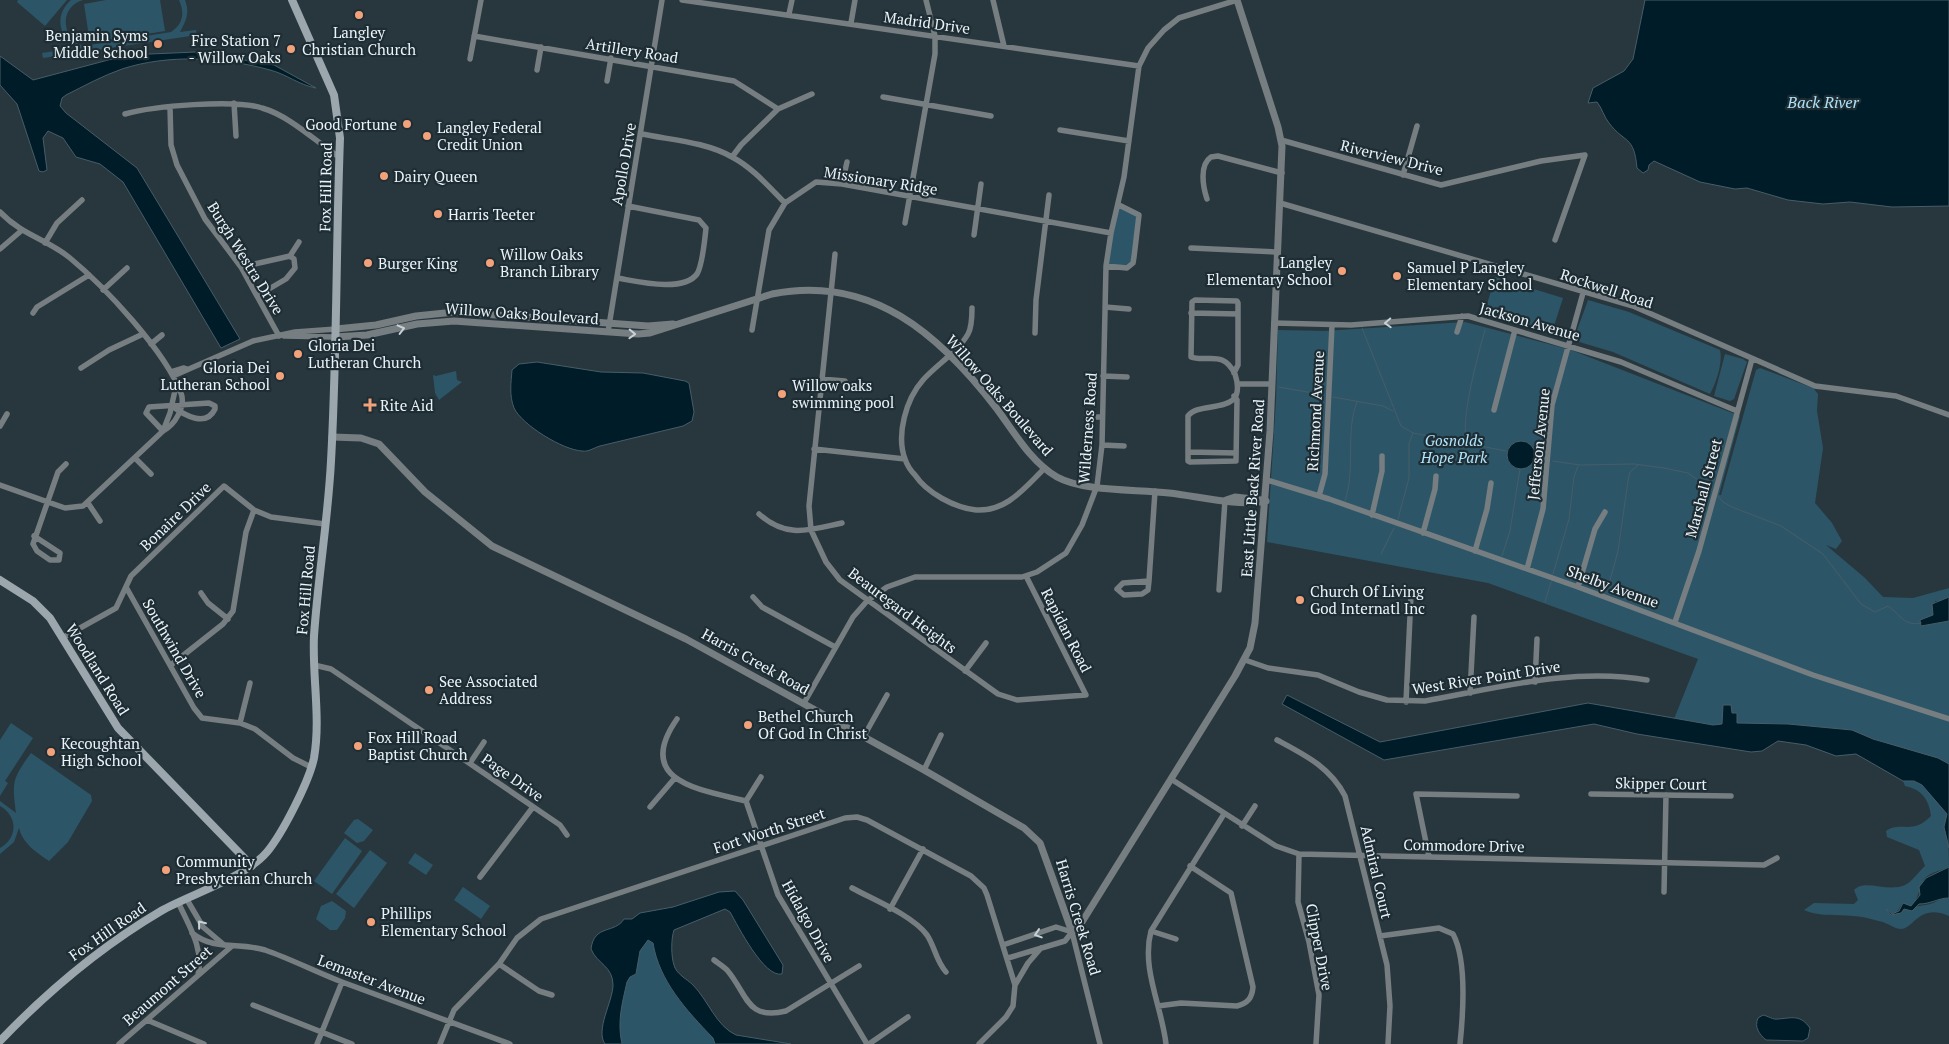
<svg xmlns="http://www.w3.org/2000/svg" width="1949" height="1044" font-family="'PT Serif',serif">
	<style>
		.green { fill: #2c5667 }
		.water { fill: #001c28; stroke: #465d67 }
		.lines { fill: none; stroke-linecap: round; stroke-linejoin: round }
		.stream { stroke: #465d67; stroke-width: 1 }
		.minor { stroke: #767e81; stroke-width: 5.5 }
		.tertiary { stroke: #767e81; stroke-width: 7 }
		.secondary { stroke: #9ba7ac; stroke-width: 8 }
		.oneway { stroke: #c8d1d5 }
		.poi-dot { fill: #f1a27b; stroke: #1e2d33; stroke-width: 2 }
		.labels { text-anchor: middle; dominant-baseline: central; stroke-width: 4.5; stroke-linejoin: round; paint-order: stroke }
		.street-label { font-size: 15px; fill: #ebf4f9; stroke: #1e2d33 }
		.poi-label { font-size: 15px; fill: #ebf4f9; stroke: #1e2d33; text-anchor: start }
		.park-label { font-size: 15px; font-style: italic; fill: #b1e5fd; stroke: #1e2d33 }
		.water-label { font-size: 16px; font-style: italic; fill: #ade2f9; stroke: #1e2d33 }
	</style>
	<rect width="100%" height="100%" fill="#28373e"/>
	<path class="green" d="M 18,0 L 67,0 L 45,26 L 17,2 Z
		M 71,0 L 83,0 C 59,7 61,38 83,46 L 171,32 C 183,24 185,13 179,0 L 185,0 C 190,13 186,21 180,32 L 196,30 L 197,35 L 43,58 L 42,53 L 75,48 C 59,36 54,15 71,0 Z
		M 106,0 L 160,0 L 165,31 L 90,43 L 84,4 Z
		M 1119,205 L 1139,215 L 1133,263 L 1127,268 L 1106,266 Z
		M 1495,277 L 1563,298 L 1552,332 L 1485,311 Z
		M 1588,300 L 1629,312 L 1720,350 C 1723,363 1716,383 1710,394 L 1613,352 L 1576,341 L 1575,336 Z
		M 1465,322 L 1571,350 L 1740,416 L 1719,495 L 1721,495 L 1756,370 L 1760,368 L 1813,388 L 1818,394 L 1817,411 L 1823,448 L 1815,503 L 1832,523 L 1842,541 L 1836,549 L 1826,545 L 1865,578 L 1883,597 L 1913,598 L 1949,588 L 1949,597 L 1943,601 L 1935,601 L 1933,615 L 1920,620 L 1921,626 L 1949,621 L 1949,766 L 1868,737 L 1714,726 L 1674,719 L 1698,659 L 1488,583 L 1267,542 L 1276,401 L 1278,330 L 1324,331 Z
		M 1725,354 L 1743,359 L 1747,362 L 1734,399 L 1730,401 L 1714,396 Z
		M 456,371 L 457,380 L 462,382 L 439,400 L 435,393 L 433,375 L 436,376 Z
		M 11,723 L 33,738 L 5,781 L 8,783 L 0,796 L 0,740 Z
		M 31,753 L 91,795 L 92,801 L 68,842 L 49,861 C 36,852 23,844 19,828 L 14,842 L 0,854 L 0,848 C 18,838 18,816 0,806 L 0,801 L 16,813 C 12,782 12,779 31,753 Z
		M 1903,781 C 1910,781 1916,780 1922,785 C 1925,787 1946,811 1947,814 C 1948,819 1944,824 1945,829 C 1949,841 1949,854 1949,867 C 1942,870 1932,872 1926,877 C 1919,883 1920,898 1911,906 L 1903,903 C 1898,908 1899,913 1891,914 L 1888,910 L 1891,915 C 1897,915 1900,911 1905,909 C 1914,906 1922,906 1930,904 C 1937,902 1940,898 1949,898 L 1949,916 C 1919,903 1914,929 1901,929 C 1895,929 1889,924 1883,922 C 1874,920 1862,916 1853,916 C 1836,914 1819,917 1804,910 L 1814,903 L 1854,904 L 1858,900 L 1854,890 C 1865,878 1887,893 1905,885 C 1912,882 1919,871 1925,866 L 1919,850 L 1887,837 L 1886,831 C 1902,820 1911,836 1931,816 C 1929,799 1921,789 1905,786 Z
		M 358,819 L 373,830 L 364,841 L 357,843 L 344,833 L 354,820 Z
		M 345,838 L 362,851 L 332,894 L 314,881 Z
		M 370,850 L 387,863 L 354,908 L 336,894 Z
		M 415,853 L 433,865 L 426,875 L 408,863 Z
		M 463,887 L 490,906 L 481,919 L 454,900 Z
		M 735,891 L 743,900 L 783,965 L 782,974 C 764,978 738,926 730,912 L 725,909 L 674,930 C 670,940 671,960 676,970 L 649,935 L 717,1038 L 715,1044 L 605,1044 C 595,1030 613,1001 613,985 C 613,966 597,964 591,949 C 594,924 615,934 624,919 L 632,919 L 640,913 L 673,907 L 719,892 Z
		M 332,901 L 346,911 L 345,918 L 337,930 L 330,930 L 316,919 L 321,906 Z"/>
	<path class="water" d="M 1645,0 L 1949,0 L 1949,206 L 1892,207 L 1850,202 L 1823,204 L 1788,200 L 1747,188 L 1735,189 L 1700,182 L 1654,161 L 1649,165 L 1648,170 L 1643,173 L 1637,168 C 1634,135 1625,144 1609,123 C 1604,117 1602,108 1597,102 L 1588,103 L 1593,88 L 1624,71 L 1633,59 Z
		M 196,52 L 274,65 L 316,88 C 299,85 286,74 270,70 C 223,57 168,54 122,69 C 102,76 84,86 66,95 L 62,98 L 60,106 L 66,113 L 137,168 L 240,339 L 221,348 L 123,182 L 100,164 L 76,157 L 63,138 L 48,131 L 43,138 L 47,170 L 43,172 L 39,171 L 17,104 L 0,85 L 0,56 L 33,80 L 127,55 Z
		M 537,362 L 601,372 L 643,373 L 685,381 L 689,383 L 694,412 L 692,421 L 683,426 L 600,446 C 593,448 589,452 582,451 C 563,450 522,425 514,408 C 509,395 511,383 512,370 L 519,364 Z
		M1507 455a14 14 0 1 1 28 0a14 14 0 1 1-28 0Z
		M 1949,597 L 1949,621 L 1921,626 L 1920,620 L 1933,615 L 1932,604 Z
		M 1287,695 L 1380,742 L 1588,703 L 1713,725 L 1722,724 L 1723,705 L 1731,705 L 1732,713 L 1737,713 L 1737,723 L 1788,724 L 1852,730 L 1873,739 L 1938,758 L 1949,764 L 1949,848 L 1944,827 L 1947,814 L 1922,785 L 1914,781 L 1903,781 L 1856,754 L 1836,756 L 1806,745 L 1778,741 L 1762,751 L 1751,752 L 1637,734 L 1594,724 L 1384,760 L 1282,704 Z
		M 1949,867 L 1949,898 C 1938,898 1931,904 1919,904 L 1912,911 L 1904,909 L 1901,913 L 1891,915 L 1886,909 L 1892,914 L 1899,911 L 1903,903 L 1911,906 L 1920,895 L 1919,887 L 1926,878 Z
		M 735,891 L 743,900 L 783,965 L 782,974 C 764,978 738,926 730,912 L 725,909 L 674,930 C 671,939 671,956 674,965 C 676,974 687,979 693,985 C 708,1000 716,1026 736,1035 L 791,1044 L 715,1044 L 713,1038 C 687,1011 659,981 653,943 L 648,940 L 640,951 L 636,974 L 630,977 L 627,982 C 622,1004 617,1022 622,1044 L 605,1044 C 595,1030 613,1001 613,985 C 613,966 597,964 591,949 C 594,924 615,934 624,919 L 632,919 L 640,913 L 673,907 L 719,892 Z
		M 1763,1015 C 1768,1016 1773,1020 1778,1019 C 1792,1018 1800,1014 1810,1028 L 1808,1038 L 1803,1041 L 1766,1040 C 1759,1034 1754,1027 1758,1018 Z"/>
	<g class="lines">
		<path class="stream" d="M 1362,328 L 1401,426 L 1413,433 L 1506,451
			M 1279,387 L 1324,395
			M 1333,397 L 1383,406 L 1393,411
			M 1467,441 C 1459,423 1479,351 1485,330
			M 1535,457 L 1539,458
			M 1553,461 L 1580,465 L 1634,464 L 1664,468 L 1688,473 L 1709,488
			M 1718,496 L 1723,502 L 1732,507 L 1781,526 L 1823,554 L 1861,604 L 1875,612 L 1888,606 C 1900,614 1904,627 1921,623
			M 1345,501 C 1356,469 1345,431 1357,402
			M 1398,519 L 1409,478 L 1409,444 L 1413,433
			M 1381,554 L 1394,528
			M 1502,556 L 1510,531 L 1520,469
			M 1553,574 L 1569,519 L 1574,477 L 1578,466
			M 1609,584 L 1618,551 L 1628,481 L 1630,472 L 1638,465
			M 1545,602 L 1551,582"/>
		<path class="minor" d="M 682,0 L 1139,66
			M 993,0 L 1004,46
			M 789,14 L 792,0
			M 851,23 L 855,0
			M 474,36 L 734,81 L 778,109
			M 470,59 L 481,0
			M 537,70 L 541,47
			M 607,81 L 611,58
			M 883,97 L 991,116
			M 234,103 L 236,136
			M 170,107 L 171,145 L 177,165 L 205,219 L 241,267 L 279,336
			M 125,114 C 154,106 234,99 262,108 C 290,116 315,141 339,157
			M 1060,130 L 1129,141
			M 642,134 C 671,140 706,142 732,157 C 753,168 769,187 785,203
			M 1281,140 L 1441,185 L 1541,161 L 1585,155 L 1555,240
			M 732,157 L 741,145 L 778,109 L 812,94
			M 1403,175 L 1417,126
			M 842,184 L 847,162
			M 1207,199 C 1203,187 1199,165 1211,157 L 1218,156 L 1282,173
			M 1280,203 L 1633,306 L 1815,386 L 1896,396 L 1949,415
			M 0,212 C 23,236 47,239 70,258 C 105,287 165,351 181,393 C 186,406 175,425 163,431 L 83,506 L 65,508 L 0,485
			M 905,223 L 935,54 L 935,36 L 926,0
			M 974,235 L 981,184
			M 45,243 L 57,223 L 82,200
			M 1191,248 L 1276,252
			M 0,249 L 21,231
			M 835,254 L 809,506 L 811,530 L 826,562 L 840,580 L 998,694 L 1017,700 L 1086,695 L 1026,576
			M 290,256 L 299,242
			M 1106,266 L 1127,268 L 1133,263 L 1134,257 L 1139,215 L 1119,205
			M 241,267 L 290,256 L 294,259 L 295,268 L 286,279 L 257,296
			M 617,278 C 636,281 683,293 697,274 C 702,266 705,238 706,228 L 699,220 L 628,206
			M 103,290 L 127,268
			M 1105,307 L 1129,309
			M 972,308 C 972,316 972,327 968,334 C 958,352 936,365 923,380 C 906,399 896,435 905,459 C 907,465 911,471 915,475 C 927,493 955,508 976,510 C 1007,512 1025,487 1045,468
			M 33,313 L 37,307 L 89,275
			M 1191,313 L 1238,314
			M 1274,323 L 1351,325 L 1468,316 L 1621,362 L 1737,411
			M 752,330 L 769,230 L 785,203 L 816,182 L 842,184 L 1111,233
			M 608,332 L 662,0
			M 1457,332 L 1462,316
			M 1035,333 L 1036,300 L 1049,195
			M 284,336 L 335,337
			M 151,344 L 162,335
			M 81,368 L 109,350 L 143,334
			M 171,372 L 184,368 L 187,369
			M 173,376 L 253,341 L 295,332 L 336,329
			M 1103,376 L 1127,377
			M 821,379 L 845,381
			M 1238,384 L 1272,384
			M 1234,396 L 1237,400 L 1236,461 L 1190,462 L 1188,461 L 1188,416 C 1201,399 1249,418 1235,374 C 1232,368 1229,363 1222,360 C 1212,356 1201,361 1191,357 L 1192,302 L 1195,300 L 1237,301 L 1238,303 L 1238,365 L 1234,373
			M 1494,410 L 1515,330
			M 1087,417 L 1102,417
			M 0,426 L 7,414
			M 163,431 L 146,413 L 149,407 L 209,403 L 215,406 L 215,409 C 206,428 184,415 172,406
			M 163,431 L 170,413 L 176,386
			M 1102,445 L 1124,446
			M 814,449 L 905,459
			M 1188,452 L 1236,453
			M 135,458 L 151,474
			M 1267,480 L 1329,499 L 1578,587 L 1813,675 L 1949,719
			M 1319,496 L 1325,474 L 1332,325
			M 88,503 L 100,521
			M 759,514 C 787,539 809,530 842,523
			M 1372,515 L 1382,471 L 1382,456
			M 1423,533 L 1435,489 L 1436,476
			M 34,536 L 60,553 L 59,560 L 50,560 L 37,551 L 33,544 L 58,472 L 66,464
			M 1475,551 L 1487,509 L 1491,483
			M 1527,569 L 1543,509 L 1552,405 L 1583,293
			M 1149,581 L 1123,583 L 1117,589 L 1124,595 L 1142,594 L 1148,590 L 1149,581 L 1155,491
			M 126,587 L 194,708 L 202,718 L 240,723 L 255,729 L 293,758 L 311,767
			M 1578,587 L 1595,529 L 1605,512
			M 1219,590 L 1225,500
			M 201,593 L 208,603 L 228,619
			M 753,597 L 762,607 L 835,647
			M 1675,622 L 1699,551 L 1752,359
			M 64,637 L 116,608 L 131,576 L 224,486 L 254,510 L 271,517 L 325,524
			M 1245,660 L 1268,668 L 1318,675 L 1359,692 L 1387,700 L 1425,701 C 1498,688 1573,667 1647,680
			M 171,665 L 223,624 L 233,611 L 246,532 L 254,510
			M 314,665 L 331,669 L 560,825 L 567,835
			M 965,671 L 986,643
			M 1535,682 L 1537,639
			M 1470,693 L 1474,617
			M 1406,702 L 1411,595
			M 804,703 L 853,617 L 867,601 L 887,587 L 915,577 L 1022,577 L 1037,572 L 1066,553 L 1082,525 L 1097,486 L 1102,445 L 1106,266 L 1111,233 L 1124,177 L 1139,66 L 1148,48 L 1164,30 L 1179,18 L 1237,0
			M 677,719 C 633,782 701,790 746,801
			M 240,723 L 250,683
			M 864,736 L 887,695
			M 1277,740 C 1305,755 1330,767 1345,796 L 1387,965 L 1390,1006 L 1388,1044
			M 470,763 L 484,742
			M 924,770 L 941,735
			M 761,777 L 746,801 L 778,895 L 867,1044
			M 1171,779 L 1276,846 L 1299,854 L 1764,865 L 1777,858
			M 1591,794 L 1731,796
			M 650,807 L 674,779
			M 1242,826 L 1255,806
			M 1299,854 L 1298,902 L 1309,942 L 1319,995 L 1316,1044
			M 1429,857 L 1416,794 L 1517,796
			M 480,877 L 533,807
			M 852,888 C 874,900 912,915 927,935 C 935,947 936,961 946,972
			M 1664,892 L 1666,795
			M 186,898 L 203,927 L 223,944
			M 178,902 C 189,926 204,948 198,975
			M 890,909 L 923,849
			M 1151,931 L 1176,939
			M 1072,932 L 1100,1044
			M 192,933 C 214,951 239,942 265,950 C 291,959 316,972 342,982 C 398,1003 454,1023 510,1044
			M 1380,936 L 1439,928 L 1453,934 C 1467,960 1463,1015 1460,1044
			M 1003,945 L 1056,927 L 1072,932
			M 1008,958 L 1065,941 L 1072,932
			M 714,960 C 718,963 723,966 727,970 C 747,993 746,1021 786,1011 L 859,966
			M 499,964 L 539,991 L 552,995
			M 1015,985 L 1028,963 L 1041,948
			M 253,1005 L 352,1044
			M 1158,1006 L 1181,1003 L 1237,1006 C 1248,1003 1252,998 1253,987 L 1231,893 L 1190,866
			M 147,1020 L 204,1044
			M 119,1044 L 232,946
			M 317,1044 L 342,982
			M 440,1044 L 454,1010 L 499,964 L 517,938 L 541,919 L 845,818 L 857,817 L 867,820 L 971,876 L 984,888 L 987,895 L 1015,985 L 1013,1006 L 1006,1017 L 979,1044
			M 869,1044 L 908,1017
			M 1166,1044 C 1162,1007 1141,969 1151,931 L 1224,814"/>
		<path class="tertiary" d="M 336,329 L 376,325 L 416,316 L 455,312 L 648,326 L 673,324
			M 335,337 L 367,335 L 417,324 L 454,321 L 638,334 L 650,333 L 772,294 C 872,274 940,335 997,409 C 1014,432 1031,462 1057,477 C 1084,492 1137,489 1169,493 C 1198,496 1237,507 1266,501
			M 332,437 L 361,438 L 379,444 L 425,492 L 492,546 L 686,639 L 924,770 L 1024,828 L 1040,843 L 1072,932 L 1082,922 L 1235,676 L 1250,648 L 1255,623 L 1270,431 L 1282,146 L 1278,127 L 1237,0
			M 1226,500 L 1235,497 L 1262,500"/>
		<path class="secondary" d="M 0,580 L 33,601 L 50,618 L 118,728 L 252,866
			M 0,1041 C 48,991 100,947 161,911 C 191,894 245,878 267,852 C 282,834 309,782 314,758 C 321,718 312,676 314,636 C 318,577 328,520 331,461 C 337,354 336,245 340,138 L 334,95 L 292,0"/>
	</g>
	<defs><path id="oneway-chevron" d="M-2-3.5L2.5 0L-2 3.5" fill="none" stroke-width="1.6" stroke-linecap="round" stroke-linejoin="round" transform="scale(1.25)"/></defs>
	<g class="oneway">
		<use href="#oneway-chevron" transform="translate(1388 323) rotate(177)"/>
		<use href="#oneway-chevron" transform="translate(401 329) rotate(-14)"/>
		<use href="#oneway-chevron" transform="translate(632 334) rotate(2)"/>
		<use href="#oneway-chevron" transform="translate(201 924) rotate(-129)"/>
		<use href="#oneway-chevron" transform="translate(1038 934) rotate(162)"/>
	</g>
	<g class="poi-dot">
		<circle cx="359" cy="15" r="5"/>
		<circle cx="158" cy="44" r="5"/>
		<circle cx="291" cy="49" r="5"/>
		<circle cx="407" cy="124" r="5"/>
		<circle cx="427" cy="136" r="5"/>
		<circle cx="384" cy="176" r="5"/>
		<circle cx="438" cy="214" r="5"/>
		<circle cx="368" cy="263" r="5"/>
		<circle cx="490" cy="263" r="5"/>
		<circle cx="1342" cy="271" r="5"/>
		<circle cx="1397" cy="276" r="5"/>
		<circle cx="298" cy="354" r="5"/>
		<circle cx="280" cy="376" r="5"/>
		<circle cx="782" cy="394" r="5"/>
		<path d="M367.5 397.5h5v5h5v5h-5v5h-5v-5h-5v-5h5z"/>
		<circle cx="1300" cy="600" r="5"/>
		<circle cx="429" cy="690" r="5"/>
		<circle cx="748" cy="725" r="5"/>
		<circle cx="358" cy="746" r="5"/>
		<circle cx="51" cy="752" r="5"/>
		<circle cx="166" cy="870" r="5"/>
		<circle cx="371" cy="922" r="5"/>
	</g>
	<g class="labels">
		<g class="street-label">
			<text transform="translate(927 22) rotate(8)">Madrid Drive</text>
			<text transform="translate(632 50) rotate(9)">Artillery Road</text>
			<text transform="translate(1392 157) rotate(14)">Riverview Drive</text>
			<text transform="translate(623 164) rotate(-80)">Apollo Drive</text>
			<text transform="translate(881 180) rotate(9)">Missionary Ridge</text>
			<text transform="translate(325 187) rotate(-89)">Fox Hill Road</text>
			<text transform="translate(246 258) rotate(58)">Burgh Westra Drive</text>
			<text transform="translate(1607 288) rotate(18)">Rockwell Road</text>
			<text transform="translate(522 313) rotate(4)">Willow Oaks Boulevard</text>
			<text transform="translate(1530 321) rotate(16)">Jackson Avenue</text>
			<text transform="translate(1000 395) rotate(49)">Willow Oaks Boulevard</text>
			<text transform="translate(1315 411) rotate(-87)">Richmond Avenue</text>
			<text transform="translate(1087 428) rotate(-86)">Wilderness Road</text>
			<text transform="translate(1538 444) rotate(-84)">Jefferson Avenue</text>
			<text transform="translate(1252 488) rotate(-86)">East Little Back River Road</text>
			<text transform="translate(1703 488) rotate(-75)">Marshall Street</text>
			<text transform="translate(175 516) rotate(-44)">Bonaire Drive</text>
			<text transform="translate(1613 586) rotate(20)">Shelby Avenue</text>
			<text transform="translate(305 590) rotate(-85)">Fox Hill Road</text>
			<text transform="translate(903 610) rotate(37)">Beauregard Heights</text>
			<text transform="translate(1067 630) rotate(63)">Rapidan Road</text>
			<text transform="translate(175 648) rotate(60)">Southwind Drive</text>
			<text transform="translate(756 661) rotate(29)">Harris Creek Road</text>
			<text transform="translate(98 669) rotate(58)">Woodland Road</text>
			<text transform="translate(1486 677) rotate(-9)">West River Point Drive</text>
			<text transform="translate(513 777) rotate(35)">Page Drive</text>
			<text transform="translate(1661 783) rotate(1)">Skipper Court</text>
			<text transform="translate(769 830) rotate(-18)">Fort Worth Street</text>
			<text transform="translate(1464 845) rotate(1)">Commodore Drive</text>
			<text transform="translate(1377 872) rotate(77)">Admiral Court</text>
			<text transform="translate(1079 917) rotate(73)">Harris Creek Road</text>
			<text transform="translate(809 921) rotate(61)">Hidalgo Drive</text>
			<text transform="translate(107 931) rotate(-35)">Fox Hill Road</text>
			<text transform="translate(1320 947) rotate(79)">Clipper Drive</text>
			<text transform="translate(372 979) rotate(21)">Lemaster Avenue</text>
			<text transform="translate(167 985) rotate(-41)">Beaumont Street</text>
		</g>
		<g class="poi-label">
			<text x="359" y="32" text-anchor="middle">Langley<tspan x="359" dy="17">Christian Church</tspan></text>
			<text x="148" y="35" text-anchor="end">Benjamin Syms<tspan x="148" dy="17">Middle School</tspan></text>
			<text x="281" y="40" text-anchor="end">Fire Station 7<tspan x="281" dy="17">- Willow Oaks</tspan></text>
			<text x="397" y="124" text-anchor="end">Good Fortune</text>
			<text x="437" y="127">Langley Federal<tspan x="437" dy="17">Credit Union</tspan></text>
			<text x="394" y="176">Dairy Queen</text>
			<text x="448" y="214">Harris Teeter</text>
			<text x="500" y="254">Willow Oaks<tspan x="500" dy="17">Branch Library</tspan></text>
			<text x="1332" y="262" text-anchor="end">Langley<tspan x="1332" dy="17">Elementary School</tspan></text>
			<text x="378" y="263">Burger King</text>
			<text x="1407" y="267">Samuel P Langley<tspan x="1407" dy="17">Elementary School</tspan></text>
			<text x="308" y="345">Gloria Dei<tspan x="308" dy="17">Lutheran Church</tspan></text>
			<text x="270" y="367" text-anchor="end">Gloria Dei<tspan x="270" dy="17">Lutheran School</tspan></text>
			<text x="792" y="385">Willow oaks<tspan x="792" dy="17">swimming pool</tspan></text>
			<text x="380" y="405">Rite Aid</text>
			<text x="1310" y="591">Church Of Living<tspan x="1310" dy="17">God Internatl Inc</tspan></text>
			<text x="439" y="681">See Associated<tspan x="439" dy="17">Address</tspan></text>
			<text x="758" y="716">Bethel Church<tspan x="758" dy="17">Of God In Christ</tspan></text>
			<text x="368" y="737">Fox Hill Road<tspan x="368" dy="17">Baptist Church</tspan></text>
			<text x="61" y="743">Kecoughtan<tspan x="61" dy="17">High School</tspan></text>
			<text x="176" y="861">Community<tspan x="176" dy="17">Presbyterian Church</tspan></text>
			<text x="381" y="913">Phillips<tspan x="381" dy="17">Elementary School</tspan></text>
		</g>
		<g class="park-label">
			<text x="1454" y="440">Gosnolds<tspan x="1454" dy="17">Hope Park</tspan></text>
		</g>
		<g class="water-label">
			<text x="1823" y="102">Back River</text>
		</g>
	</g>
</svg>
